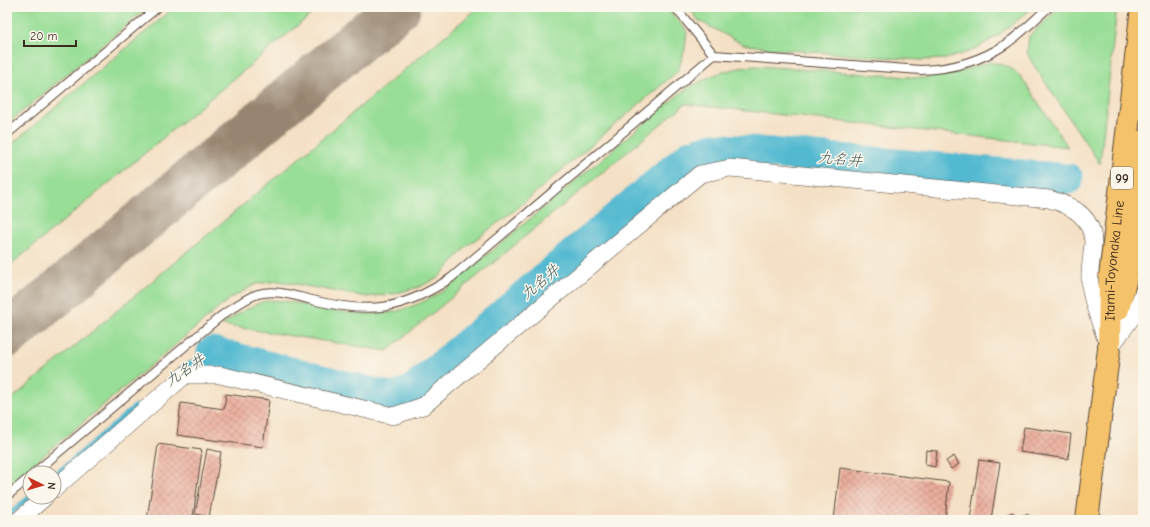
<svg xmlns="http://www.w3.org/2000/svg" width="1150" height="527" font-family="'Comic Neue','Klee One',sans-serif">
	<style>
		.green { fill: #99de97; stroke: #6a845a }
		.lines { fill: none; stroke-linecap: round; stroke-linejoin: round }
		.stream { stroke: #52b9d0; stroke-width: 5 }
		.river { stroke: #52b9d0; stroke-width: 31 }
		.taxiway { stroke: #988571; stroke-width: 46 }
		.building { fill: url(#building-cross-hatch) }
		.service-casing { stroke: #574537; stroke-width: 10 }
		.minor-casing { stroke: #574537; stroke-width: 18 }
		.primary-casing { stroke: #574537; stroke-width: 24 }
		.service { stroke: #fff; stroke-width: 8 }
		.minor { stroke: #fff; stroke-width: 17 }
		.primary { stroke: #f3c26a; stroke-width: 22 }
		.labels { text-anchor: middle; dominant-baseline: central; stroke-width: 3; stroke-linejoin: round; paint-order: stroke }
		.shield { fill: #fbf7ec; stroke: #75685c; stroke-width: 1 }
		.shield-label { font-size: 13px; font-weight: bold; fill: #3b2a1e }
		.street-label { font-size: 14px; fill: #3b2a1e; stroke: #fbf7ec }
		.water-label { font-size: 15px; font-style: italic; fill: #435c5c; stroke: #fbf7ec }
	</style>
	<defs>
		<pattern id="building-cross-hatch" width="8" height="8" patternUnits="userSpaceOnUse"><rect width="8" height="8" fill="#ebad9c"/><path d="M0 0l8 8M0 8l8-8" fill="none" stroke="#c08d7f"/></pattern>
	</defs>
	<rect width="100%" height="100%" fill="#fbf7ec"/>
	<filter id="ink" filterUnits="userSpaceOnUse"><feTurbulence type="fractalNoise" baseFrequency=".025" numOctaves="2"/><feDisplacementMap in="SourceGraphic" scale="8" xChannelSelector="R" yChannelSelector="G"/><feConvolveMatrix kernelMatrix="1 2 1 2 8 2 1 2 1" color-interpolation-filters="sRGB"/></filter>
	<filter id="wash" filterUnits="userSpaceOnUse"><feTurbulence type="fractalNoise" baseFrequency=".012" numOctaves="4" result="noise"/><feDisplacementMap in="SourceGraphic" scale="16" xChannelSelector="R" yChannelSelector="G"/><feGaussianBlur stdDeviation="0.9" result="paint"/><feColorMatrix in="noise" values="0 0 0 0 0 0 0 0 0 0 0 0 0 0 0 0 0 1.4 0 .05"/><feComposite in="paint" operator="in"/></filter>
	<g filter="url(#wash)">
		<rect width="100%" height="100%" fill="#f4e0c4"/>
		<path class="green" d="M 7,7 L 148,7 L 7,124 Z
			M 175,7 L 320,7 L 7,268 L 7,148 Z
			M 479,7 L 666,7 L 687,31 L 685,49 L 678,71 L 515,210 L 467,246 L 438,278 L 419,287 L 393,294 L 366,297 L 278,281 L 256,284 L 231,298 L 7,486 L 7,403 Z
			M 688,7 L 1034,7 L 996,37 L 971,51 L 946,59 L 920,60 L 774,49 L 743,44 L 699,21 Z
			M 1060,7 L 1117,7 L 1100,164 L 1031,61 L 1027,52 L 1029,36 Z
			M 989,62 C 1004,64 1012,67 1022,78 L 1068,147 L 685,104 L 387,351 L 222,325 C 235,316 249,306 265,301 C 278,298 297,304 310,306 C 368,317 392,321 445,290 L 678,95 C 705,77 725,68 758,66 L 923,78 L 952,74 Z"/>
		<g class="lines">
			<path class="stream" d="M 181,369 L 212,352
				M 54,476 L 136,406
				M 7,516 L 30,497"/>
			<path class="river" d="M 212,352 L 393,398 L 411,391 L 690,155 L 713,148 L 1068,179"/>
			<path class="taxiway" d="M 7,335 L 398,7"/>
		</g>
		<g id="blocks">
			<path class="building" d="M 226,394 L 269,400 L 263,447 L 177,435 L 181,403 L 224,409 Z
				M 1024,427 L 1071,434 L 1068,459 L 1020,452 Z
				M 158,444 L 202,450 L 193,517 L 213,520 L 147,520 Z
				M 207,449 L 221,452 L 209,517 L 195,514 Z
				M 926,450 L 937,451 L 935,467 L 925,465 Z
				M 954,456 L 959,464 L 951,469 L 946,461 Z
				M 979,460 L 1000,463 L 991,520 L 970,520 Z
				M 840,468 L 949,482 L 945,520 L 834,520 Z
				M 1012,512 L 1017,515 L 1018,520 L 1007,520 L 1007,515 Z
				M 1027,514 L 1031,517 L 1032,520 L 1020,520 L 1023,515 Z"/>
		</g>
	</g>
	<g filter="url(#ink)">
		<use href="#blocks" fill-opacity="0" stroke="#574537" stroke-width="1"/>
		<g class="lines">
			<g class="service-casing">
				<path id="service" d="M 675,7 L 714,55
					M 7,134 L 158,7
					M 34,473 L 221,316 C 233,308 245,298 258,294 C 276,289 295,296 312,300 C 369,314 401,311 451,278 L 714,55 L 921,70 C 951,69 981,61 1006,44 C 1021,34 1035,19 1049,7
					M 7,496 L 30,477"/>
			</g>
			<g class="minor-casing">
				<path id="minor" d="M 1109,349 L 1137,310 L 1143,293
					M 54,489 L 185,375 L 220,375 L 393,416 L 423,406 L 700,174 L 730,168 L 1049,199 C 1072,205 1093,217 1093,243 C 1092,257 1089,270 1090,283 C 1091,300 1100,321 1105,337
					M 19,520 L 45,497"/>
			</g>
			<g class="primary-casing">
				<g id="primary">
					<path d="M 1118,309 L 1126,278 L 1143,141"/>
					<path id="s1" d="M 1087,520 L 1109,349 L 1110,277 L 1142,7"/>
				</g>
			</g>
			<use href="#service" class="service"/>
			<use href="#minor" class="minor"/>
			<use href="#primary" class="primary"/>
		</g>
	</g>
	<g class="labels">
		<rect class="shield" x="1111" y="167" width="22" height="22" rx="3"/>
		<g class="shield-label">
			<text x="1122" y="178">99</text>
		</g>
		<g class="street-label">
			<text stroke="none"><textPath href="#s1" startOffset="261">Itami-Toyonaka Line</textPath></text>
		</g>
		<g class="water-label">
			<text transform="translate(840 159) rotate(5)">九名井</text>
			<text transform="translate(540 282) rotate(-40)">九名井</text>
			<text transform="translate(185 370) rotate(-34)">九名井</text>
		</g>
	</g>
	<rect width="1150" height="527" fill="none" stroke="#fbf7ec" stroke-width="24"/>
	<g transform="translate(42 485) rotate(95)"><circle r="19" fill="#fbf7ec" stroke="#aea59a"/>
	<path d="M0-3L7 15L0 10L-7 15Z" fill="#c8321e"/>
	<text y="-6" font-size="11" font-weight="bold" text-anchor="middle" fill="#3b2a1e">N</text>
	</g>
	<path d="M24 40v6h52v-6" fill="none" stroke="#3b2a1e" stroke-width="2"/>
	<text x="30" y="40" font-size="12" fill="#3b2a1e" stroke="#fbf7ec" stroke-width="3" paint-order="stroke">20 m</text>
</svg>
